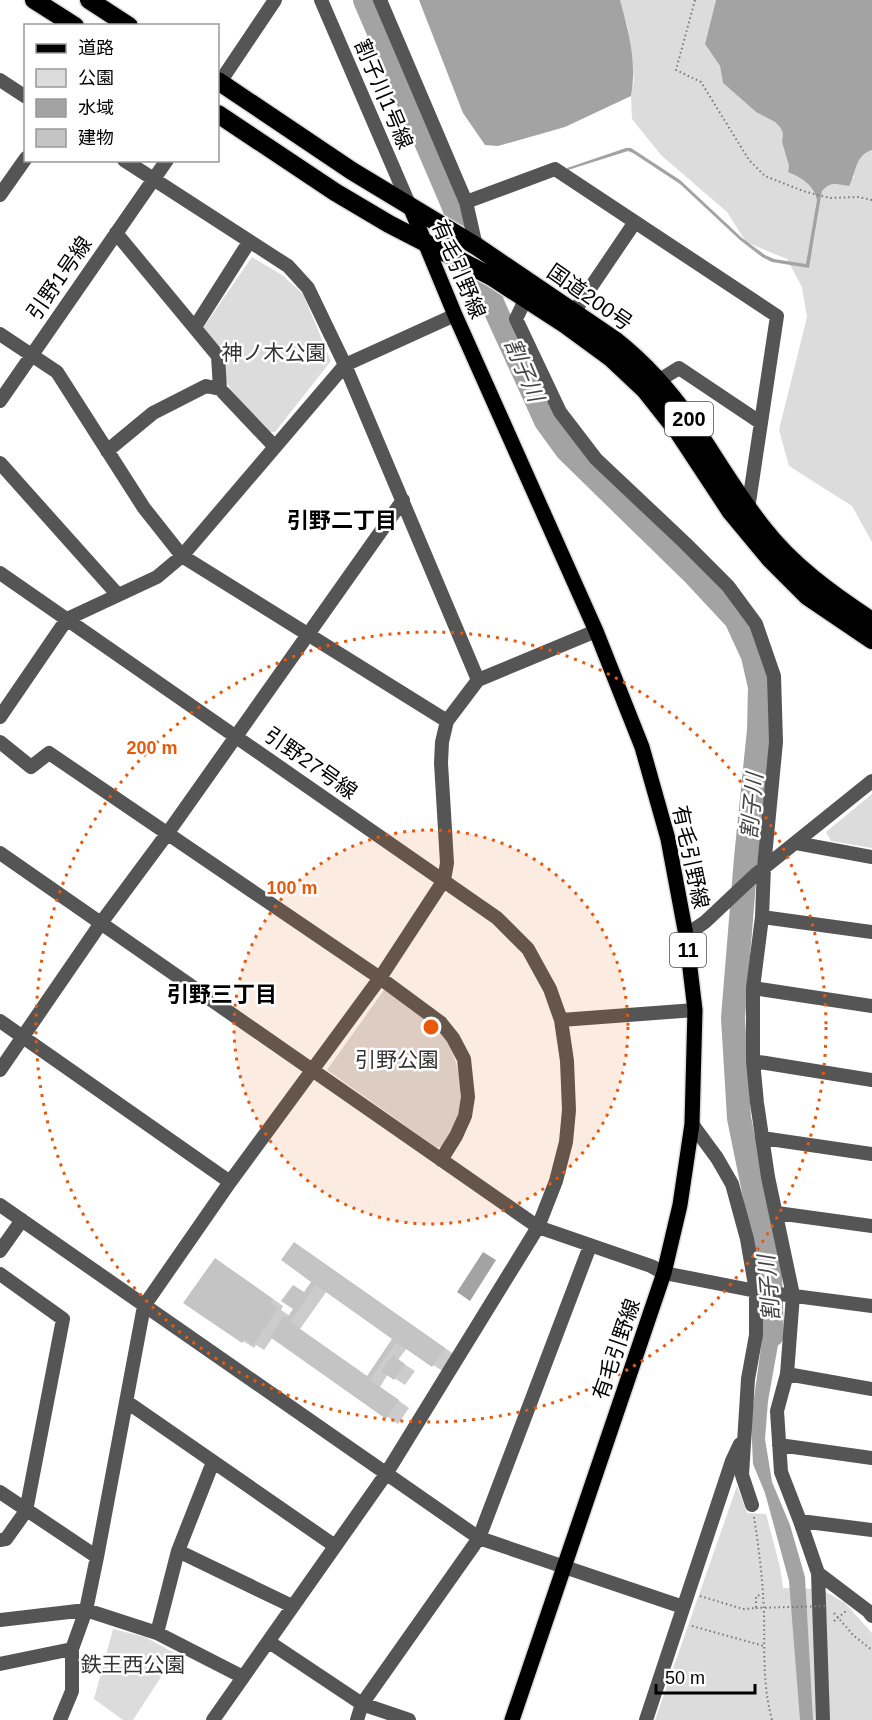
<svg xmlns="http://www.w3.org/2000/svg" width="872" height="1720" font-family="Arial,'Noto Sans JP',sans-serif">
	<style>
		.green { fill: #dcdcdc }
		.water { fill: #a3a3a3 }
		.shadow { fill: #0003; fill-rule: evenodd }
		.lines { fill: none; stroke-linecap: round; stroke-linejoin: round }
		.river { stroke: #a3a3a3; stroke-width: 24 }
		.building { fill: #c4c4c4; fill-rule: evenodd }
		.major-casing { stroke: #dbdbdb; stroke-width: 18 }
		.highway-casing { stroke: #dbdbdb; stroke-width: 21 }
		.path { stroke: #777; stroke-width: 2; stroke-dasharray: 1.5 3; stroke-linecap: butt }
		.minor { stroke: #555; stroke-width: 14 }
		.major { stroke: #000; stroke-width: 15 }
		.highway { stroke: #000; stroke-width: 18 }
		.path-bridge { stroke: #777; stroke-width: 2; stroke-dasharray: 1.5 3; stroke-linecap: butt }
		.ring { fill: none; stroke: #e8590c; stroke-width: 3; stroke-dasharray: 3 6 }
		.labels { text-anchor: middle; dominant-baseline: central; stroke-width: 5; stroke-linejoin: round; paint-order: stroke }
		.shield { fill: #fff; stroke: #4c4c4c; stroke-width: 1.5 }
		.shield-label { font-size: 20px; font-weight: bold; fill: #000 }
		.street-label { font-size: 21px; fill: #000; stroke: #fff }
		.park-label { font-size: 21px; fill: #333; stroke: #fff }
		.water-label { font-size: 22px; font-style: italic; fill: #444; stroke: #fff }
		.neighbourhood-label { font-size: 22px; font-weight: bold; fill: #000; stroke: #fff }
		.centre { fill: #e8590c; stroke: #fff; stroke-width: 3 }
		.ring-label { font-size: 18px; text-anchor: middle; font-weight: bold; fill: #e8590c; stroke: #fff; stroke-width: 5; stroke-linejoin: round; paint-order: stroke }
	</style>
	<rect width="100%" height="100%" fill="#fff"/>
	<path class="green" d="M 620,0 L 716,0 L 705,44 L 720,66 L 723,83 L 756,112 L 775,122 L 780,127 L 783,133 L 782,142 L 789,166 L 788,172 C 797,176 810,182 815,191 C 821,202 813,240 812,253 L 822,191 L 827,185 L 854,178 C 853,165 860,154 872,150 L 872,542 L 852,506 L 789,466 L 779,430 L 807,317 L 802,287 L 787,259 L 746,242 L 727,212 L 661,155 L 632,119 L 631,96 L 634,80 L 628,28 Z
		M 252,257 L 282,275 L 303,294 L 331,361 L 275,432 L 268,432 L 231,390 L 225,378 L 224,352 L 203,328 Z
		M 872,794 L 872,848 L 831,841 L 826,832 Z
		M 384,990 C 403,1004 426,1017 443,1036 C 457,1052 464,1091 459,1112 C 456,1123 448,1135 442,1146 L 437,1148 L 327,1070 Z
		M 737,1486 L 747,1513 L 766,1514 L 780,1567 L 783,1588 L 821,1589 L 845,1603 L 872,1633 L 872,1720 L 655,1720 Z
		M 113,1629 L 145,1637 L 176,1654 L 133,1720 L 123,1720 L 94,1699 Z"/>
	<path class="water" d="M 419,0 L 620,0 C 629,31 637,65 631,96 L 565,127 L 498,146 L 485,145 L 463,113 Z
		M 716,0 L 872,0 L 872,150 C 854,156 857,172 849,186 C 837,184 830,181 822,191 L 809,268 L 772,262 L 762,257 L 740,240 L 680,184 L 633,153 L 628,151 L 568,170 L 567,168 L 626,148 L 631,148 L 680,180 L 742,238 L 765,255 L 774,259 L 806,264 L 817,200 C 814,185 802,178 788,172 L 789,166 L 782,142 L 783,133 L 780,127 L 775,122 L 756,112 L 723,83 L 720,66 L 705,44 Z
		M 483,1252 L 496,1260 L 470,1301 L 457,1292 Z
		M 762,1302 L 780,1306 L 778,1345 L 768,1401 L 765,1439 L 772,1482 L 790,1525 L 805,1577 L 813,1720 L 800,1720 L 789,1581 L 765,1493 L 753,1464 L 751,1420 L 763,1333 Z"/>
	<path class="shadow" d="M 305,1250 L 455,1355 L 444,1372 L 407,1348 L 398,1360 L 415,1371 L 405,1385 L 388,1374 L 380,1387 L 409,1408 L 398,1424 L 273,1337 L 264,1350 L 256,1345 L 254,1348 L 185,1302 L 226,1266 L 283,1306 L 281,1310 L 290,1316 L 313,1281 ZM 327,1291 L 394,1338 L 368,1377 L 300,1329 Z"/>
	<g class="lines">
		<path class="river" d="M 365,0 L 451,200 L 494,307 L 546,421 L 567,450 L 695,575 L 736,619 L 753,656 L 760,687 L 759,730 L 746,858 L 733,1018 L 739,1118 L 770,1270 L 772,1335"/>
	</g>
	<path class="building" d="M 294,1242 L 445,1348 L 432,1367 L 396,1342 L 370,1380 L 399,1400 L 386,1419 L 270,1337 L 284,1316 L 287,1318 L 293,1309 L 281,1301 L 293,1285 L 304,1292 L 311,1282 L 281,1260 ZM 316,1285 L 392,1339 L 367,1376 L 290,1322 Z
		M 215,1258 L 273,1299 L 271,1303 L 278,1308 L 253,1345 L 245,1340 L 242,1343 L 183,1303 Z
		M 393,1355 L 405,1364 L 394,1380 L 381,1371 Z"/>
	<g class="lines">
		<g class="major-casing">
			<path id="major" d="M 409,204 L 455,315 L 596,631 L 642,747 L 668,839 L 686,935 L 695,1010 L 692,1124 L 680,1205 L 664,1273 L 512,1720"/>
		</g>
		<g class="highway-casing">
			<path id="highway" d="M 34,0 L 75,26
				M 89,0 L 129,26
				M 218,81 L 352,171 L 476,246 L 616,341 C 645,364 669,391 690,421 C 714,456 735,493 762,527 C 792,566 831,594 872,621
				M 218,114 L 335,192 L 389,224 L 492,277 L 566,325 L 611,358 L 645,390 L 679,433 L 731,512 L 771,560 L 807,596 L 872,640"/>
		</g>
		<path class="path" d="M 695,0 L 676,70 L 701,82 L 749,160 L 765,176 L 803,191 L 830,198 L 858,197 L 872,200
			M 754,1517 C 759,1549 763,1582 764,1614 C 765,1652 762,1682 772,1720
			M 700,1596 L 743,1609 L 756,1608 L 756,1596 L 761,1595
			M 834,1613 L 854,1636 L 872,1650
			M 834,1621 L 846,1611
			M 692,1626 L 764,1646"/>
		<path class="minor" d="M 321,0 L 409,204
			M 380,0 L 466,202 L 476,246
			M 0,80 L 26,97
			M 220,82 L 275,0
			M 124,160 L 288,266 L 308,288 L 345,365 L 478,680
			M 0,195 L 26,158
			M 466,202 L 555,169 L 777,316 L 748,509
			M 116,233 L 218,356 L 220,389 L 275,447
			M 526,298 L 516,319 L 560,412 L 596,459 L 685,543 L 728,586 L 756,624 L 774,676 L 776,742 L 764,867 L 762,917 L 753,988 L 753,1061 L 757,1103 L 768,1177 L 793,1295 L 787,1374 L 777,1411 L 781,1472 L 800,1521 L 818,1573 L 823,1720
			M 574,312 L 635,222
			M 195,327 L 249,242
			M 0,334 L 57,372 L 144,508 L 182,556 L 447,721
			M 658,381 L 679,368 L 761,423
			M 0,401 L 167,160
			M 107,451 L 153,413 L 206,386 L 220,389
			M 0,463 L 118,595
			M 0,573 L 497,918 L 528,949 L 550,989 L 561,1020 L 567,1061 L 569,1110 L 566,1142 L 556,1181 L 538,1227 L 386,1474 L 213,1720
			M 0,717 L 67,619 L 157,577 L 182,556 L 345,365 L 455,315
			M 0,742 L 31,767 L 49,753 L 380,978 L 441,1023 L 453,1038 L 464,1059 L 468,1097 L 465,1116 L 456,1136 L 441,1160
			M 796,843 L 872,857
			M 0,853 L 538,1227 L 651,1266 L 664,1273 L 756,1291 L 872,1306
			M 762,917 L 872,932
			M 686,935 L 705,922 L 755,875 L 872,781
			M 753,988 L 872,1006
			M 561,1020 L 695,1010
			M 0,1021 L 230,1182
			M 753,1061 L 872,1080
			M 0,1070 L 101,923 L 167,834 L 403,500
			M 692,1124 L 717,1158 L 732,1184 L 747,1239 L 756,1291 L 756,1335 L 748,1379 L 742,1475 L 752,1505
			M 762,1138 L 872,1154
			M 0,1205 L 479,1538 L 683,1607
			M 777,1213 L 872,1226
			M 0,1251 L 22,1220
			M 0,1274 L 63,1319 L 26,1511 L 6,1539 L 0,1540
			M 787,1374 L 872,1389
			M 127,1402 L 335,1546
			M 779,1445 L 872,1458
			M 0,1492 L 97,1557
			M 800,1521 L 872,1530
			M 178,1551 L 292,1606
			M 818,1573 L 868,1611 L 872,1616
			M 0,1620 L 86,1610 L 157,1633 L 243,1677
			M 157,1633 L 178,1551 L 213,1462
			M 269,1642 L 362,1704 L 409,1720
			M 0,1664 L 72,1649
			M 60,1720 L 72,1691 L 72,1649 L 86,1610 L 97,1557 L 144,1306 L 230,1182 L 380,978 L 444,880 L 447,863 L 441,763 L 442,742 L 447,721 L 478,680 L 596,631
			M 357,1720 L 362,1704 L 479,1538 L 590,1246
			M 646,1720 L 732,1461 L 740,1444"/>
		<use href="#major" class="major"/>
		<use href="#highway" class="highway"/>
		<path class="path-bridge" d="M 756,1608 L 827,1606"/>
	</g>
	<circle cx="431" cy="1027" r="197" fill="#e8590c" fill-opacity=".12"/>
	<g class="ring">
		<circle cx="431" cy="1027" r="197"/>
		<circle cx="431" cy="1027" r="395"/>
	</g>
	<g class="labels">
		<g class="shield">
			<rect x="665" y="402" width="48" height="34" rx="4.5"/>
			<rect x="670" y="933" width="36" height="34" rx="4.5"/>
		</g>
		<g class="shield-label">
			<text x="689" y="419">200</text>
			<text x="688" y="950">11</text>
		</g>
		<g class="street-label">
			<text transform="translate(384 94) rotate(67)">割子川1号線</text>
			<text transform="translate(459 269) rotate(67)">有毛引野線</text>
			<text transform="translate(59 278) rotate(-55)">引野1号線</text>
			<text transform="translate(590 297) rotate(35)">国道200号</text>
			<text transform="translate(311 763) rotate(35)">引野27号線</text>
			<text transform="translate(691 857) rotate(78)">有毛引野線</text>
			<text transform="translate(616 1349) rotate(-71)">有毛引野線</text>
		</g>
		<g class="park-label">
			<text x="274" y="352">神ノ木公園</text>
			<text x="397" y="1059">引野公園</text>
			<text x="133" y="1664">鉄王西公園</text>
		</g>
		<g class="water-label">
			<text transform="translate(524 370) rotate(67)">割子川</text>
			<text transform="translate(752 806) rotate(-85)">割子川</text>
			<text transform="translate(769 1288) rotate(-95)">割子川</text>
		</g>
		<g class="neighbourhood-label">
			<text x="342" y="520">引野二丁目</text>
			<text x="222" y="994">引野三丁目</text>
		</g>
	</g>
	<circle cx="431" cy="1027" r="9" class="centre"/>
	<g class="ring-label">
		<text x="152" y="754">200 m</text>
		<text x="292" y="894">100 m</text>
	</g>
	<rect x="24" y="24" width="195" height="138" fill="#ffffff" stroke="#999999" stroke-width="1.5"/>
	<rect x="36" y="44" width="30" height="9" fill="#000000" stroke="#999999" stroke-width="1.5"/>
	<text x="78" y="54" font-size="18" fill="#000000">道路</text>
	<rect x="36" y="69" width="30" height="18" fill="#dcdcdc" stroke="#999999" stroke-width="1.5"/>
	<text x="78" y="84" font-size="18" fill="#000000">公園</text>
	<rect x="36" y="99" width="30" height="18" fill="#a3a3a3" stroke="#999999" stroke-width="1.5"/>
	<text x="78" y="114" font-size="18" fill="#000000">水域</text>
	<rect x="36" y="129" width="30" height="18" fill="#c4c4c4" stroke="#999999" stroke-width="1.5"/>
	<text x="78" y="144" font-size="18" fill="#000000">建物</text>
	<path d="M656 1684v9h99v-9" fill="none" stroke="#000000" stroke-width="3"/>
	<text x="665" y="1684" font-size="18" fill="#000000" stroke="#ffffff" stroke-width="4.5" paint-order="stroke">50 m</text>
</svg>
